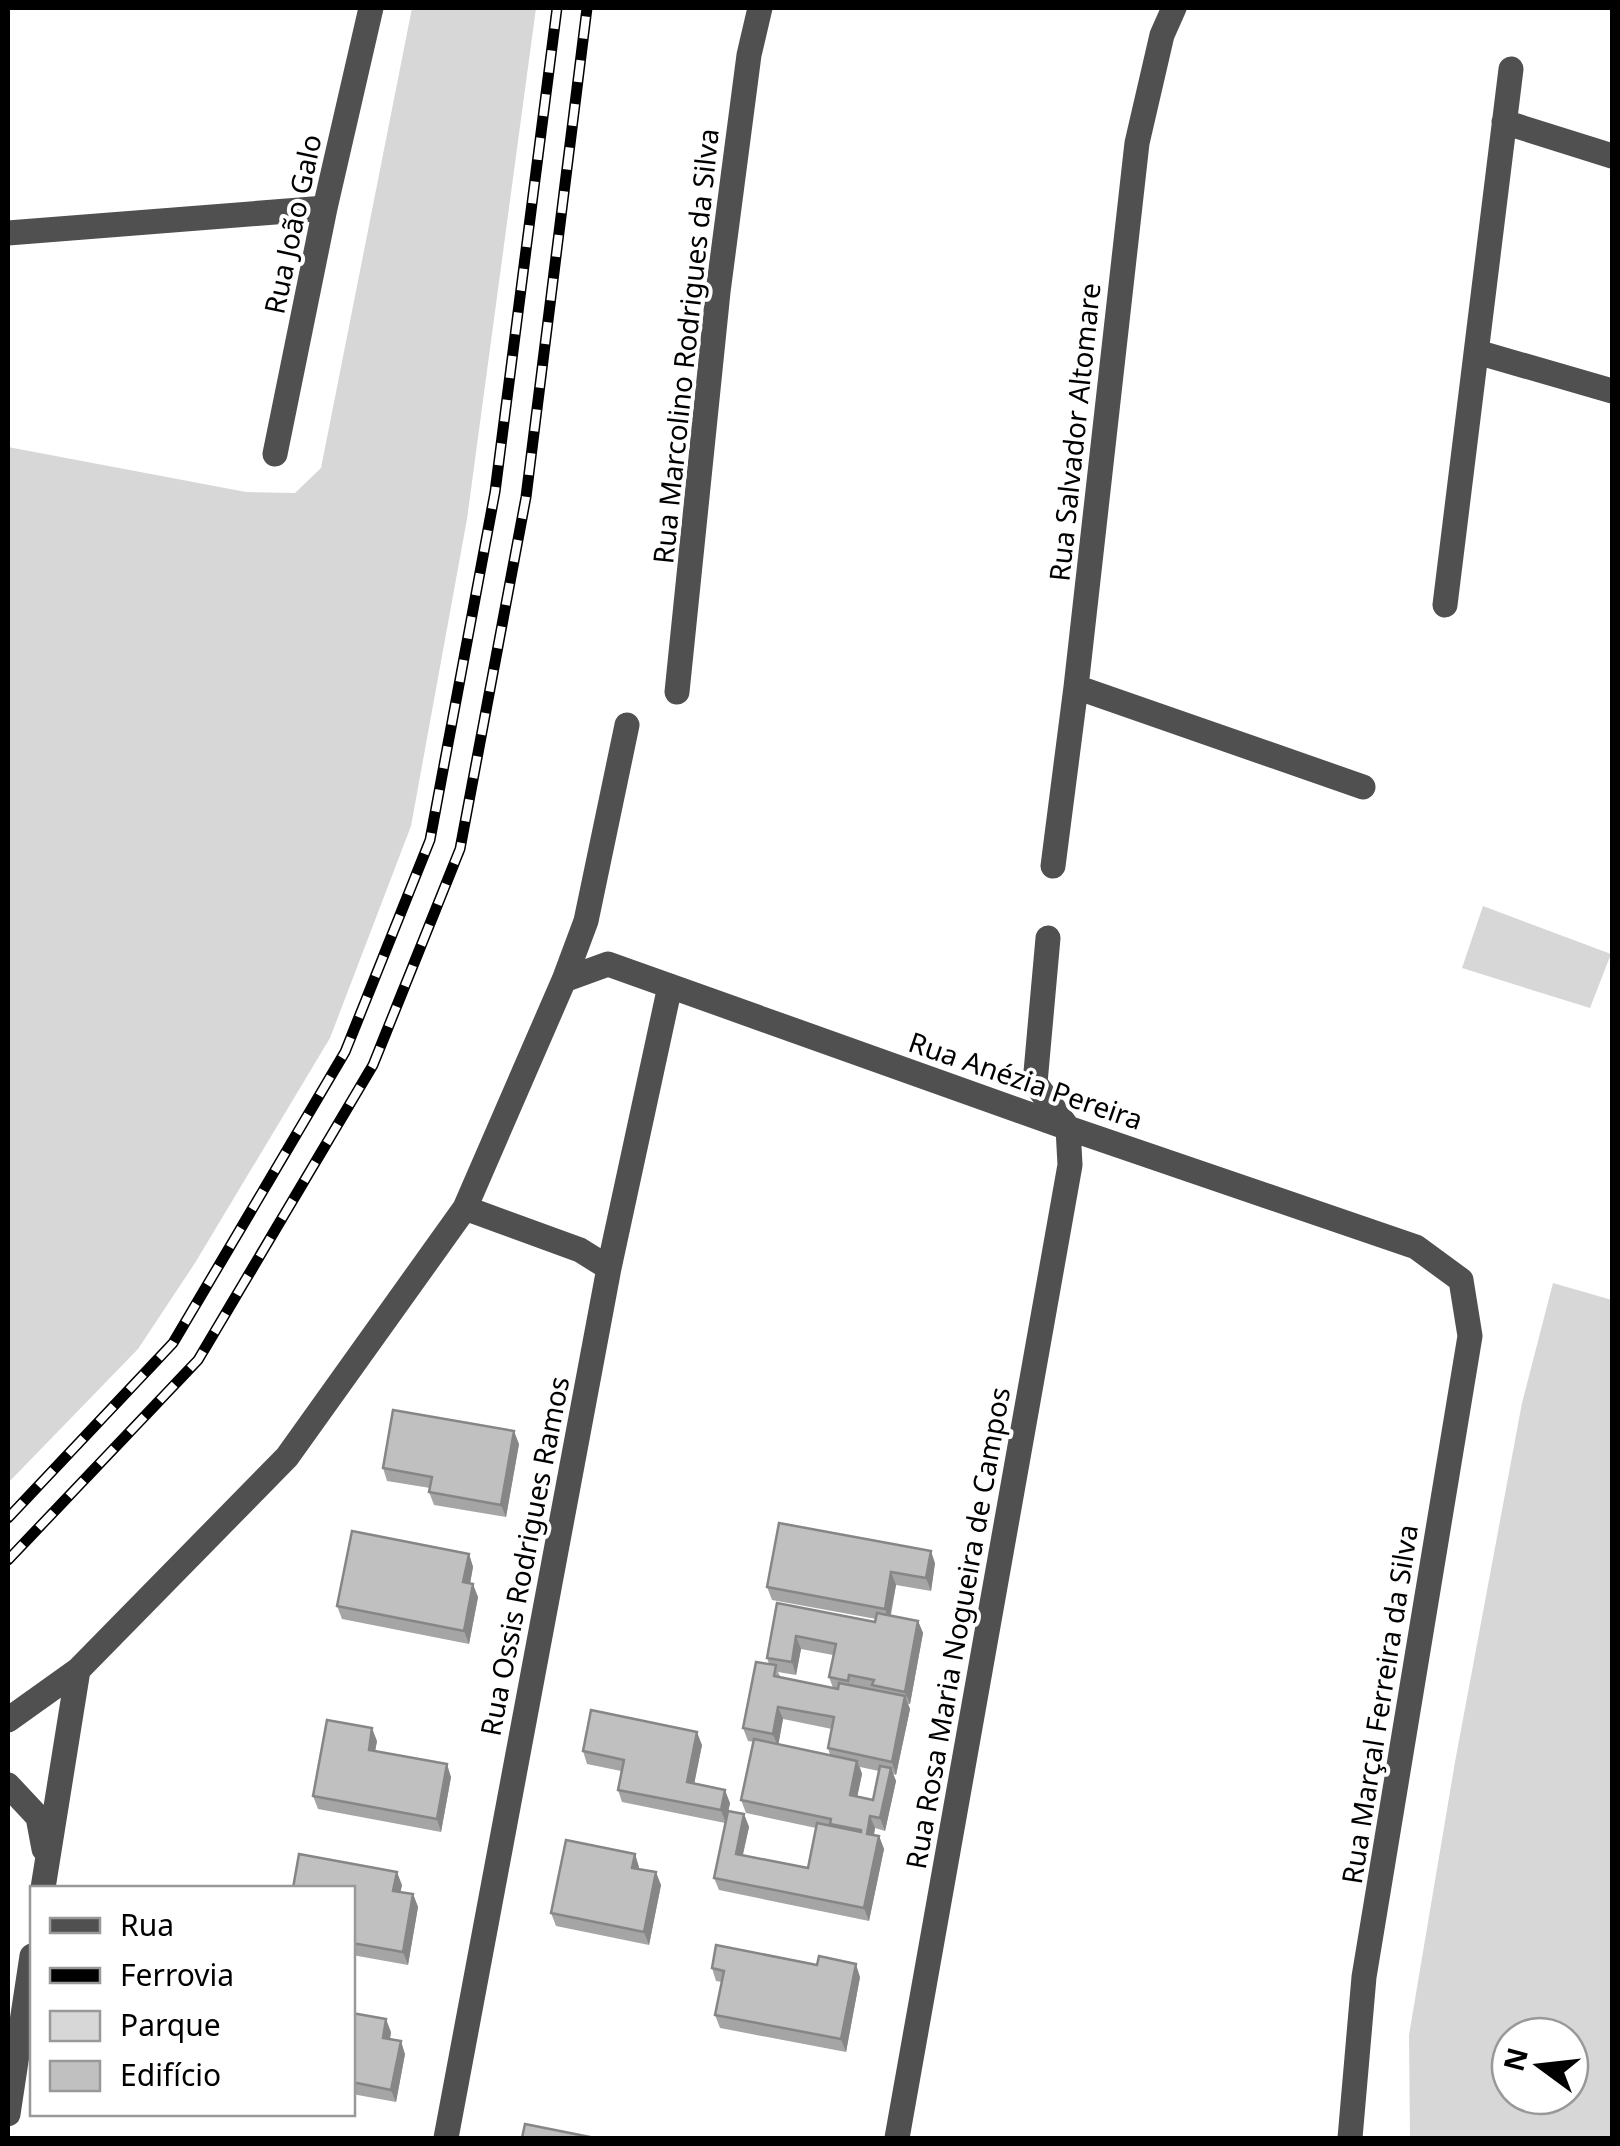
<svg xmlns="http://www.w3.org/2000/svg" width="1620" height="2146" font-family="'Noto Sans',sans-serif">
	<style>
		.green { fill: #d7d7d7; fill-rule: evenodd }
		.lines { fill: none; stroke-linecap: round; stroke-linejoin: round }
		.minor { stroke: #505050; stroke-width: 25 }
		.rail-casing { stroke: #000; stroke-width: 11 }
		.rail { stroke: #fff; stroke-width: 8; stroke-dasharray: 22; stroke-linecap: butt }
		.wall { fill: #a5a5a5; fill-rule: evenodd }
		.shaded-wall { fill: #868686 }
		.building { fill: #c0c0c0; stroke: #868686; stroke-width: 2.5 }
		.labels { text-anchor: middle; dominant-baseline: central; stroke-width: 8; stroke-linejoin: round; paint-order: stroke }
		.street-label { font-size: 28px; fill: #000; stroke: #fff }
	</style>
	<rect width="100%" height="100%" fill="#fff"/>
	<path class="green" d="M 412,8 L 536,8 L 467,519 L 411,826 L 330,1038 L 195,1263 L 138,1349 L 8,1483 L 8,447 L 246,492 L 295,493 L 321,468 Z
		M 1483,906 L 1611,954 L 1590,1008 L 1462,968 Z
		M 1553,1283 L 1612,1300 L 1612,2138 L 1410,2138 L 1409,2035 L 1455,1762 L 1522,1403 ZM 1510,2036 L 1570,2036 L 1570,2096 L 1510,2096 Z"/>
	<g class="lines">
		<path class="minor" d="M 1504,122 L 1612,156
			M 8,233 L 325,208
			M 1477,352 L 1612,391
			M 275,454 L 325,208 L 371,8
			M 1445,605 L 1511,69
			M 1076,687 L 1363,787
			M 677,692 L 718,292 L 749,55 L 760,8
			M 1053,866 L 1076,687 L 1137,143 L 1162,35 L 1174,8
			M 564,980 L 608,964 L 1068,1128 L 1416,1247 L 1461,1280 L 1470,1336 L 1364,1977 L 1350,2138
			M 465,1208 L 580,1250 L 609,1268
			M 8,1720 L 78,1670 L 287,1457 L 465,1208 L 564,980 L 586,921 L 627,725
			M 8,1785 L 38,1817 L 44,1849
			M 43,1888 L 78,1670
			M 8,2114 L 32,1956
			M 446,2138 L 609,1268 L 670,986
			M 897,2138 L 1070,1165 L 1068,1128 L 1035,1083 L 1048,938"/>
		<g class="rail-casing">
			<path id="rail" d="M 8,1518 L 173,1343 L 345,1052 L 430,840 L 495,492 L 557,8
				M 8,1560 L 198,1360 L 373,1065 L 460,849 L 526,497 L 587,8"/>
		</g>
		<use href="#rail" class="rail"/>
	</g>
	<path class="wall" d="M 519,1444 L 506,1517 L 434,1505 L 429,1492 L 430,1488 L 387,1481 L 383,1468 Z
		M 469,1554 L 473,1567 L 470,1583 L 478,1597 L 469,1644 L 342,1619 L 337,1606 Z
		M 935,1563 L 931,1591 L 896,1585 L 891,1615 L 918,1621 L 923,1633 L 910,1704 L 908,1704 L 910,1709 L 896,1775 L 893,1774 L 896,1781 L 885,1831 L 875,1828 L 874,1835 L 879,1836 L 884,1849 L 869,1921 L 719,1890 L 714,1878 L 725,1823 L 622,1802 L 618,1790 L 621,1771 L 587,1764 L 583,1751 L 702,1745 L 694,1783 L 730,1803 L 728,1811 L 744,1814 L 749,1827 L 743,1855 L 808,1868 L 816,1828 L 746,1813 L 741,1800 L 754,1742 L 748,1741 L 743,1728 L 769,1664 L 767,1658 L 777,1603 L 875,1622 L 876,1619 L 772,1600 L 767,1587 ZM 801,1649 L 833,1655 L 829,1677 L 833,1688 L 781,1678 L 778,1672 L 796,1675 ZM 783,1719 L 832,1729 L 828,1748 L 830,1755 L 778,1744 ZM 860,1767 L 879,1771 L 873,1800 L 857,1796 L 862,1774 Z
		M 377,1741 L 375,1751 L 451,1777 L 441,1832 L 318,1809 L 313,1796 Z
		M 635,1854 L 639,1869 L 661,1885 L 649,1945 L 556,1926 L 551,1913 Z
		M 402,1885 L 400,1892 L 413,1894 L 418,1907 L 408,1965 L 352,1955 L 352,1888 Z
		M 712,1968 L 860,1977 L 846,2052 L 720,2028 L 715,2015 L 722,1982 L 716,1981 Z
		M 352,2013 L 391,2032 L 390,2039 L 405,2054 L 396,2102 L 352,2094 Z"/>
	<path class="shaded-wall" d="M 514,1431 L 519,1444 L 506,1517 L 501,1505 Z
		M 931,1551 L 935,1563 L 931,1591 L 926,1578 Z
		M 469,1554 L 473,1567 L 468,1595 L 463,1582 Z
		M 891,1572 L 896,1585 L 889,1621 L 885,1609 Z
		M 473,1584 L 478,1597 L 469,1644 L 464,1631 Z
		M 918,1621 L 923,1633 L 910,1704 L 905,1692 Z
		M 796,1636 L 801,1649 L 796,1675 L 792,1662 Z
		M 905,1696 L 910,1709 L 896,1775 L 892,1762 Z
		M 778,1707 L 783,1719 L 778,1747 L 773,1734 Z
		M 372,1728 L 377,1741 L 373,1762 L 369,1750 Z
		M 697,1732 L 702,1745 L 692,1795 L 687,1782 Z
		M 857,1761 L 862,1774 L 855,1808 L 850,1795 Z
		M 447,1764 L 451,1777 L 441,1832 L 437,1819 Z
		M 891,1768 L 896,1781 L 885,1831 L 880,1818 Z
		M 725,1790 L 730,1803 L 726,1823 L 721,1810 Z
		M 744,1814 L 749,1827 L 740,1866 L 736,1854 Z
		M 870,1816 L 875,1828 L 872,1846 L 867,1834 Z
		M 879,1836 L 884,1849 L 869,1921 L 864,1908 Z
		M 635,1854 L 639,1867 L 636,1881 L 632,1868 Z
		M 397,1872 L 402,1885 L 398,1904 L 393,1891 Z
		M 656,1872 L 661,1885 L 649,1945 L 644,1932 Z
		M 413,1894 L 418,1907 L 408,1965 L 403,1952 Z
		M 856,1964 L 860,1977 L 846,2052 L 841,2039 Z
		M 386,2019 L 391,2032 L 388,2050 L 383,2038 Z
		M 401,2041 L 405,2054 L 396,2102 L 391,2090 Z"/>
	<path class="building" d="M 393,1410 L 514,1431 L 501,1505 L 429,1492 L 432,1477 L 383,1468 Z
		M 779,1523 L 931,1551 L 926,1578 L 891,1572 L 885,1609 L 767,1587 Z
		M 352,1531 L 469,1554 L 463,1582 L 473,1584 L 464,1631 L 337,1606 Z
		M 777,1603 L 875,1622 L 877,1613 L 918,1621 L 905,1692 L 872,1685 L 874,1680 L 849,1675 L 848,1681 L 829,1677 L 836,1644 L 796,1636 L 792,1662 L 767,1658 Z
		M 756,1662 L 776,1665 L 774,1676 L 838,1689 L 839,1683 L 905,1696 L 892,1762 L 828,1748 L 834,1717 L 778,1707 L 773,1734 L 743,1728 Z
		M 591,1710 L 697,1732 L 687,1782 L 725,1790 L 721,1810 L 618,1790 L 624,1760 L 583,1751 Z
		M 327,1720 L 372,1728 L 369,1750 L 447,1764 L 437,1819 L 313,1796 Z
		M 754,1739 L 857,1761 L 850,1795 L 873,1800 L 880,1766 L 891,1768 L 880,1818 L 870,1816 L 867,1834 L 879,1836 L 864,1908 L 714,1878 L 728,1811 L 744,1814 L 736,1854 L 808,1868 L 817,1823 L 861,1832 L 861,1830 L 830,1824 L 831,1819 L 741,1800 Z
		M 566,1840 L 635,1854 L 632,1868 L 656,1872 L 644,1932 L 551,1913 Z
		M 299,1854 L 397,1872 L 393,1891 L 413,1894 L 403,1952 L 352,1943 L 352,1888 L 293,1888 Z
		M 716,1945 L 817,1965 L 819,1956 L 856,1964 L 841,2039 L 715,2015 L 724,1971 L 712,1968 Z
		M 352,2013 L 386,2019 L 383,2038 L 401,2041 L 391,2090 L 352,2082 Z
		M 525,2124 L 595,2138 L 522,2138 Z"/>
	<g class="labels">
		<g class="street-label">
			<text transform="translate(292 224) rotate(-78)">Rua João Galo</text>
			<text transform="translate(685 346) rotate(-84)">Rua Marcolino Rodrigues da Silva</text>
			<text transform="translate(1074 432) rotate(-84)">Rua Salvador Altomare</text>
			<text transform="translate(1026 1080) rotate(19)">Rua Anézia Pereira</text>
			<text transform="translate(524 1556) rotate(-79)">Rua Ossis Rodrigues Ramos</text>
			<text transform="translate(957 1628) rotate(-80)">Rua Rosa Maria Nogueira de Campos</text>
			<text transform="translate(1379 1704) rotate(-81)">Rua Marçal Ferreira da Silva</text>
		</g>
	</g>
	<rect width="1620" height="2146" fill="none" stroke="#000000" stroke-width="20"/>
	<rect x="30" y="1886" width="325" height="230" fill="#ffffff" stroke="#999999" stroke-width="2.5"/>
	<rect x="50" y="1918" width="50" height="15" fill="#505050" stroke="#999999" stroke-width="2.5"/>
	<text x="120" y="1936" font-size="30" fill="#000000">Rua</text>
	<rect x="50" y="1968" width="50" height="15" fill="#000000" stroke="#999999" stroke-width="2.5"/>
	<text x="120" y="1986" font-size="30" fill="#000000">Ferrovia</text>
	<rect x="50" y="2011" width="50" height="30" fill="#d7d7d7" stroke="#999999" stroke-width="2.5"/>
	<text x="120" y="2036" font-size="30" fill="#000000">Parque</text>
	<rect x="50" y="2061" width="50" height="30" fill="#c0c0c0" stroke="#999999" stroke-width="2.5"/>
	<text x="120" y="2086" font-size="30" fill="#000000">Edifício</text>
	<g transform="translate(1540 2066) rotate(285)"><circle r="48" fill="#ffffff" stroke="#999999" stroke-width="2.5"/>
	<path d="M0-8L18 38L0 25L-18 38Z" fill="#000000"/>
	<text y="-15" font-size="28" font-weight="bold" text-anchor="middle" fill="#000000">N</text>
	</g>
</svg>
